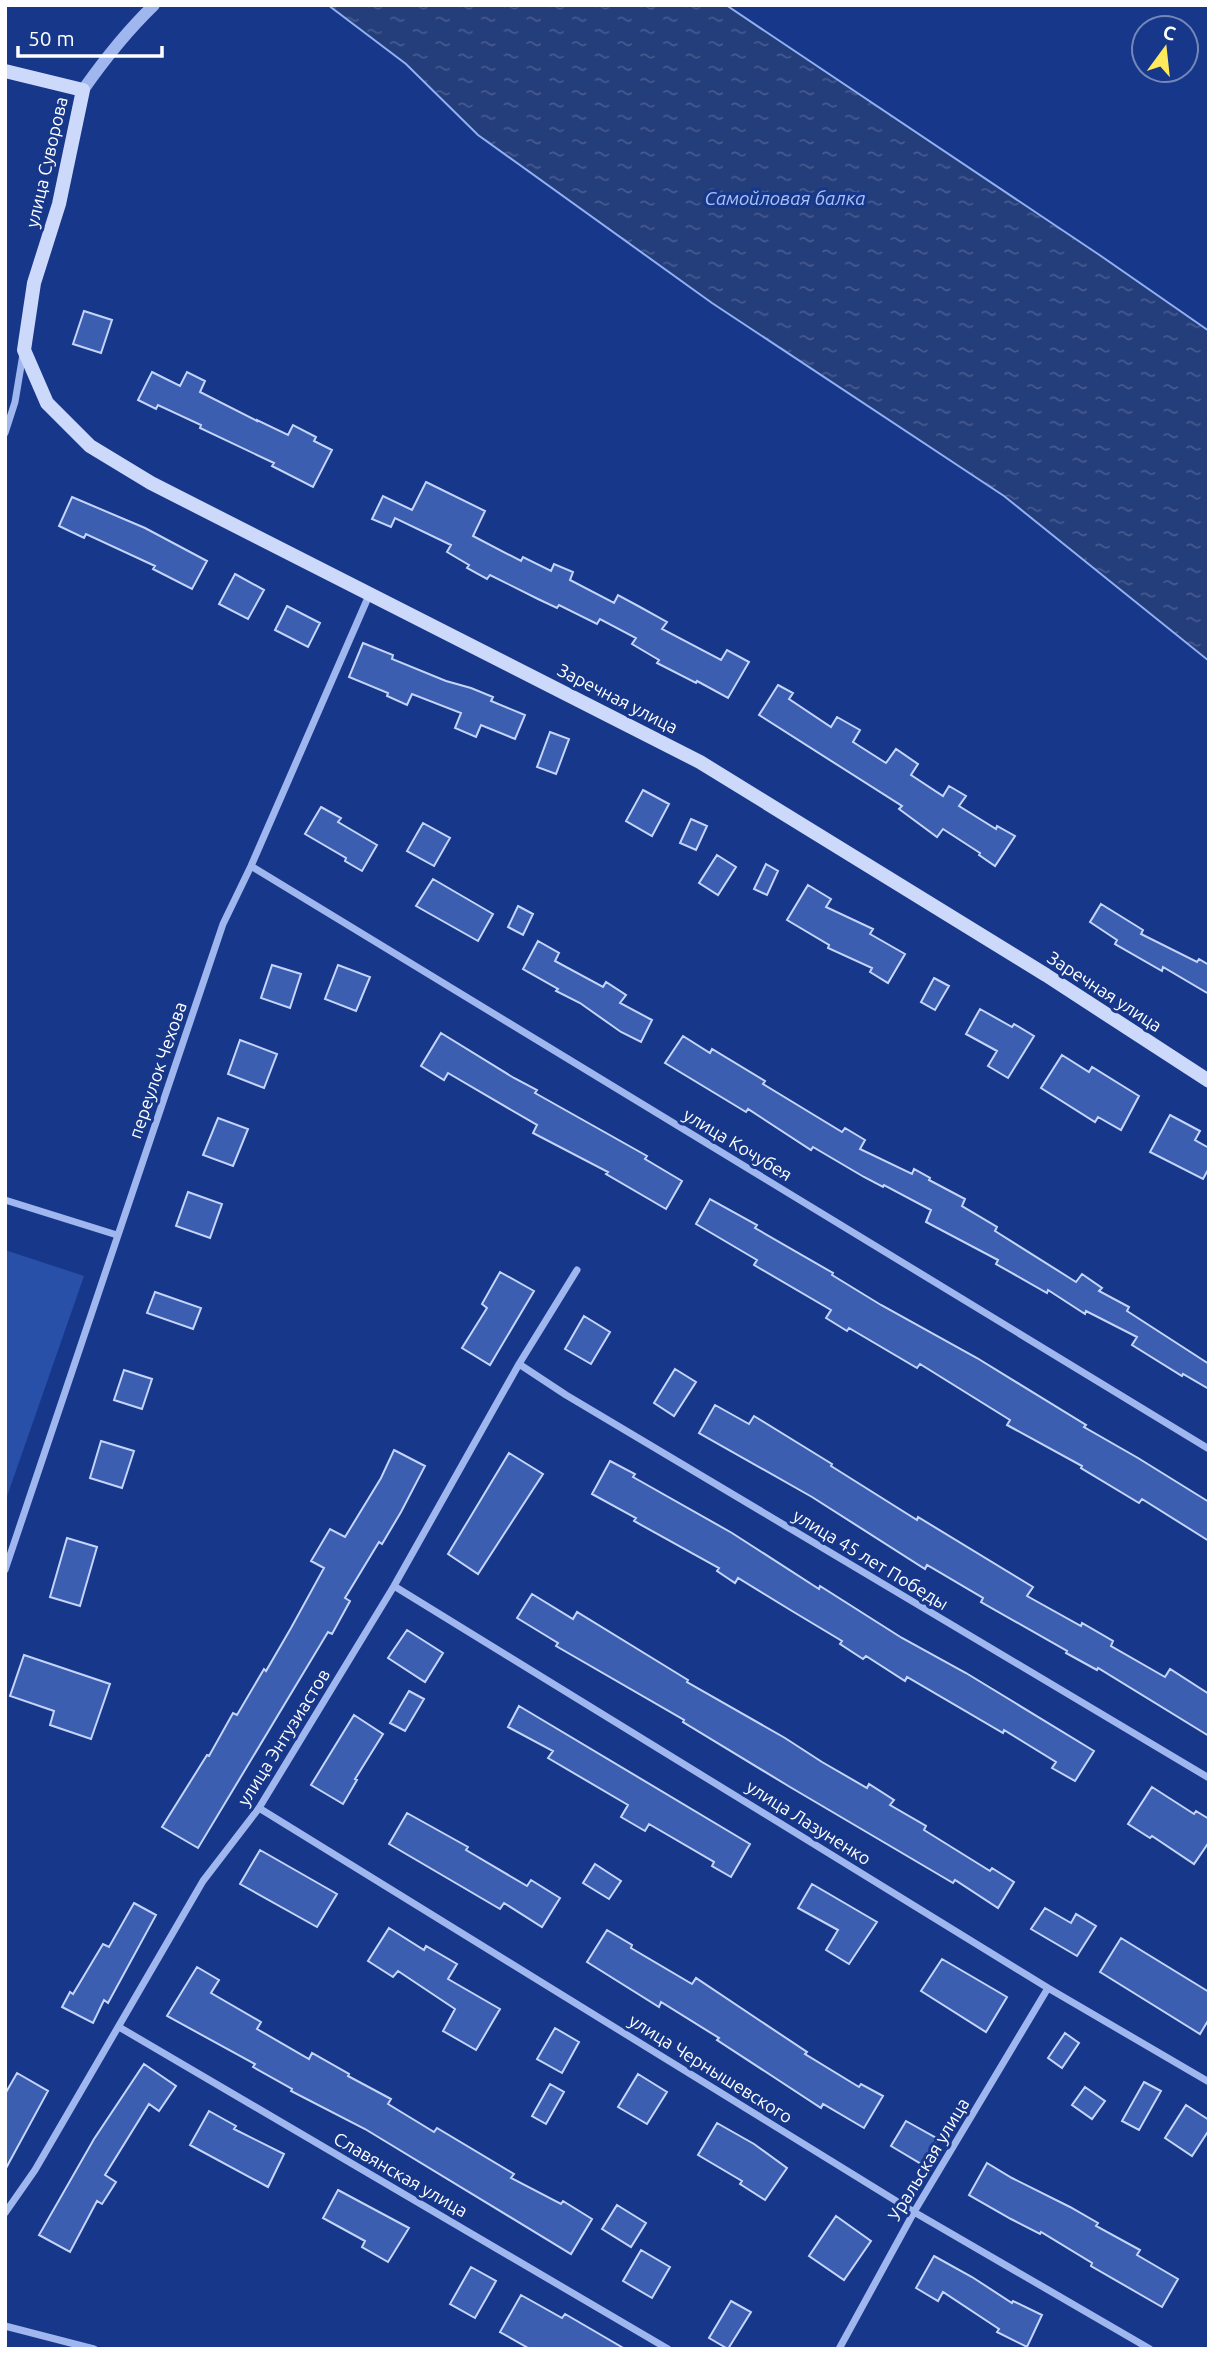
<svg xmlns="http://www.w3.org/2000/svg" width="1214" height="2354" font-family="Ubuntu,sans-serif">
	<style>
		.park { fill: #2950a8 }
		.water { fill: url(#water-ripples); stroke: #91aff1; stroke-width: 2 }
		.building { fill: #3b5eb1; stroke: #c5d5fa; stroke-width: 2 }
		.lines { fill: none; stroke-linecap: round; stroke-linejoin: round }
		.minor { stroke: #9fb7ee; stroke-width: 7 }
		.tertiary { stroke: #9fb7ee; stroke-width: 12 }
		.secondary { stroke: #ccd9fa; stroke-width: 14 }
		.labels { text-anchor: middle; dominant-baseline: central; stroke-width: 6; stroke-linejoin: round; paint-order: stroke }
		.street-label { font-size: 18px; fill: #fff; stroke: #17378a }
		.water-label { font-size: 19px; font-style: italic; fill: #abc2f6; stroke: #17378a }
	</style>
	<defs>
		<pattern id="water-ripples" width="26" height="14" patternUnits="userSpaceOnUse" patternTransform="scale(1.75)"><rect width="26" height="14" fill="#243d7b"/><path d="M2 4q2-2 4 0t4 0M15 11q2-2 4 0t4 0" fill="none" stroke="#455a8f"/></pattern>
	</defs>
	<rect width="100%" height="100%" fill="#17378a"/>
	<path class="park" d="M 5,1250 L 84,1276 L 5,1502 Z"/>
	<path class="water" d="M 328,5 L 726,5 L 1098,254 L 1209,331 L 1209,661 L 1004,496 L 712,303 L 478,135 L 406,64 Z"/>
	<path class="building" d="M 84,311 L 112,320 L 101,353 L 73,344 Z
		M 152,372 L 180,386 L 187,372 L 205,381 L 200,392 L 257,421 L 257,420 L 288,435 L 293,425 L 316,437 L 314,441 L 332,450 L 313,487 L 272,466 L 274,463 L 200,428 L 201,425 L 158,405 L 156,409 L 138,400 Z
		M 426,482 L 485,511 L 473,536 L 521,561 L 523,557 L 551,571 L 554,564 L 573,572 L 570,580 L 614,603 L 618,595 L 640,607 L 667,622 L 662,629 L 721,660 L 727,650 L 749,662 L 728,698 L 697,681 L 696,683 L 657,663 L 659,660 L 632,644 L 636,638 L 600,619 L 597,624 L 559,605 L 557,608 L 538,599 L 490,575 L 487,579 L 467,568 L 469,565 L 447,552 L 451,545 L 395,518 L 391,527 L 372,519 L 383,496 L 412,510 Z
		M 72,497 L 145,528 L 207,561 L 192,589 L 153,569 L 155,566 L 86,534 L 84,538 L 59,526 Z
		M 235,574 L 264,590 L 248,619 L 219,604 Z
		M 287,606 L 320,623 L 308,647 L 275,630 Z
		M 363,643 L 393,655 L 392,659 L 446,681 L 471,688 L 493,697 L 491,701 L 525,715 L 515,739 L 481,725 L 476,737 L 455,728 L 461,713 L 412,694 L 407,705 L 387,696 L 388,693 L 349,677 Z
		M 778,685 L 793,693 L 789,699 L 831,727 L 837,717 L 860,730 L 853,742 L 886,763 L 896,749 L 918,764 L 911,775 L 943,796 L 949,786 L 966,796 L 959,806 L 996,829 L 997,826 L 1015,836 L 995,866 L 979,855 L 980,853 L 943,829 L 937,837 L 899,809 L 902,806 L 759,715 Z
		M 550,732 L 569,739 L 556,774 L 537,767 Z
		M 643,790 L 669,804 L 652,836 L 626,821 Z
		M 321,807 L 341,818 L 338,822 L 377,845 L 362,871 L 345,861 L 346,858 L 305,834 Z
		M 691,819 L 707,826 L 696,850 L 680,843 Z
		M 423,823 L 450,838 L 434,866 L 407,851 Z
		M 717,855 L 736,867 L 718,895 L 699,883 Z
		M 766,864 L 778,871 L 767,895 L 754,889 Z
		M 433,879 L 493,914 L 478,941 L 416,906 Z
		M 808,885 L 831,899 L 826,907 L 873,929 L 870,934 L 905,954 L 888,983 L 870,972 L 872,968 L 828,948 L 829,945 L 787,920 Z
		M 1101,904 L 1143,930 L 1141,934 L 1197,962 L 1199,959 L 1209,965 L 1209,994 L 1163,967 L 1162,971 L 1115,944 L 1117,940 L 1090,922 Z
		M 518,906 L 533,914 L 523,935 L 508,927 Z
		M 538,941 L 559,953 L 555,961 L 603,987 L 606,982 L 626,995 L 620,1003 L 652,1020 L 641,1042 L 621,1032 L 580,1003 L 556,991 L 558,989 L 523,969 Z
		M 272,965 L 301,974 L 290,1008 L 261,998 Z
		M 338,965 L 370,977 L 356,1011 L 325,999 Z
		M 934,978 L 949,986 L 935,1010 L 921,1002 Z
		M 980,1009 L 1012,1027 L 1014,1024 L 1034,1036 L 1008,1078 L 988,1066 L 997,1051 L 966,1034 Z
		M 441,1033 L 514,1078 L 537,1090 L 535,1093 L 647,1156 L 645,1159 L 682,1181 L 666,1209 L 606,1174 L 608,1172 L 533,1133 L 537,1125 L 448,1073 L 444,1080 L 421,1066 Z
		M 683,1036 L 710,1053 L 712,1049 L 765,1081 L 763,1084 L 842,1132 L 845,1128 L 865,1140 L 860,1149 L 912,1174 L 914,1169 L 930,1178 L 929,1180 L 965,1199 L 962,1206 L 997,1227 L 995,1231 L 1076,1282 L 1082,1274 L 1102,1288 L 1099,1291 L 1129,1307 L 1127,1311 L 1209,1364 L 1209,1389 L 1183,1374 L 1182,1376 L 1132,1345 L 1137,1337 L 1086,1311 L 1085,1314 L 1048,1290 L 1047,1293 L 996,1264 L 998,1260 L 926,1222 L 931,1210 L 884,1185 L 883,1187 L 864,1177 L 813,1147 L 811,1150 L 748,1109 L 746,1112 L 665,1063 Z
		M 240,1040 L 277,1054 L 264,1088 L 228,1074 Z
		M 1062,1055 L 1089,1072 L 1092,1067 L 1139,1096 L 1121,1130 L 1098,1117 L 1095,1122 L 1041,1088 Z
		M 1170,1115 L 1200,1131 L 1195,1140 L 1209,1148 L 1209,1168 L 1203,1179 L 1150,1152 Z
		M 218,1118 L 248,1129 L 233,1166 L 203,1155 Z
		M 188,1192 L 222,1204 L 210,1238 L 176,1226 Z
		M 710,1199 L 757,1225 L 755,1228 L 833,1273 L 832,1275 L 881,1305 L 977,1358 L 1086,1425 L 1084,1427 L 1138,1458 L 1209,1502 L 1209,1541 L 1142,1499 L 1139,1503 L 1081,1468 L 1082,1466 L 1007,1425 L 1010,1420 L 920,1364 L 917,1368 L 849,1328 L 847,1331 L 826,1318 L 831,1310 L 754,1265 L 757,1260 L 696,1224 Z
		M 500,1272 L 534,1291 L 490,1365 L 462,1348 L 487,1308 L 482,1304 Z
		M 155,1292 L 201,1308 L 193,1329 L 147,1313 Z
		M 584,1316 L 610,1332 L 591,1364 L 565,1349 Z
		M 675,1369 L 696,1382 L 674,1416 L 654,1403 Z
		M 124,1370 L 152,1379 L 142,1409 L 114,1400 Z
		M 715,1405 L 749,1424 L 754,1416 L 832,1464 L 831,1466 L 917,1520 L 918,1517 L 1033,1587 L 1027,1596 L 1081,1626 L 1082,1623 L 1113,1641 L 1111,1646 L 1165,1677 L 1170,1669 L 1209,1694 L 1209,1736 L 1098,1668 L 1097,1670 L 1066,1653 L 1067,1651 L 981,1602 L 983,1598 L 927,1565 L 925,1569 L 812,1497 L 699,1433 Z
		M 101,1441 L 134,1451 L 122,1488 L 90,1478 Z
		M 394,1450 L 425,1466 L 401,1512 L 382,1544 L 379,1542 L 345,1598 L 350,1601 L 332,1634 L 328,1632 L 198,1848 L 162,1827 L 207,1755 L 209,1756 L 233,1713 L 237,1715 L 264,1669 L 266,1671 L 291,1628 L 324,1568 L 311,1561 L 330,1529 L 345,1537 L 381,1478 Z
		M 509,1453 L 543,1474 L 478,1574 L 448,1554 Z
		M 610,1461 L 635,1474 L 633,1477 L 732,1533 L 819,1589 L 820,1586 L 902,1638 L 966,1673 L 1094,1751 L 1075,1781 L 1052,1768 L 1056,1762 L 1004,1730 L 1003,1733 L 907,1677 L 905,1681 L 866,1656 L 863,1659 L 840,1644 L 842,1641 L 792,1611 L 738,1578 L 735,1583 L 717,1571 L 719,1568 L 634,1521 L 636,1518 L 592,1494 Z
		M 67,1538 L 97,1547 L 80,1606 L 50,1597 Z
		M 532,1594 L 573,1619 L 577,1612 L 688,1680 L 687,1682 L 785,1738 L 822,1762 L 867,1788 L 869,1784 L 894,1800 L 890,1805 L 926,1826 L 924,1830 L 990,1871 L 992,1868 L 1014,1882 L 998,1908 L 955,1880 L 953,1883 L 790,1787 L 683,1722 L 684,1720 L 556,1646 L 558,1643 L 517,1618 Z
		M 407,1630 L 443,1653 L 425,1682 L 388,1658 Z
		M 24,1655 L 110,1684 L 91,1739 L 50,1725 L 54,1711 L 10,1696 Z
		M 409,1691 L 424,1699 L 405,1731 L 390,1723 Z
		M 519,1706 L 750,1844 L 731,1877 L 712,1866 L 714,1862 L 649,1824 L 645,1831 L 621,1817 L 628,1805 L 548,1758 L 553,1751 L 508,1727 Z
		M 354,1715 L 383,1734 L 355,1779 L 357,1780 L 343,1804 L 311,1785 Z
		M 1152,1787 L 1194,1814 L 1196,1811 L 1209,1819 L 1209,1842 L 1194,1864 L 1152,1836 L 1150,1838 L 1128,1824 Z
		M 407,1813 L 468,1847 L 466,1850 L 527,1886 L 531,1880 L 560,1898 L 542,1927 L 504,1903 L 500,1909 L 389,1844 Z
		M 260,1850 L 337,1894 L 317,1927 L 240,1884 Z
		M 595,1864 L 621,1881 L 609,1899 L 583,1883 Z
		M 812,1884 L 877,1922 L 849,1964 L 826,1950 L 838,1930 L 798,1908 Z
		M 134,1903 L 156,1915 L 108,2003 L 104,2000 L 93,2023 L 62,2007 L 70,1992 L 73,1994 L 103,1944 L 109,1947 Z
		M 1045,1908 L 1071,1923 L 1076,1914 L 1096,1926 L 1077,1956 L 1031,1929 Z
		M 389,1928 L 424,1950 L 426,1946 L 457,1964 L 448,1979 L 500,2009 L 476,2050 L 443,2031 L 455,2009 L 398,1971 L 393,1977 L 368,1961 Z
		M 607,1930 L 632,1945 L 631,1948 L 692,1984 L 696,1978 L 807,2052 L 805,2054 L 859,2087 L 861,2084 L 883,2096 L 864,2128 L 823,2104 L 821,2108 L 717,2040 L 719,2038 L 661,2002 L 659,2007 L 587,1962 Z
		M 1121,1938 L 1209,1992 L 1209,2019 L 1200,2034 L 1100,1972 Z
		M 942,1959 L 1007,1997 L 986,2032 L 921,1991 Z
		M 197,1967 L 219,1980 L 211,1993 L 261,2022 L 257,2029 L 309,2059 L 312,2053 L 349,2074 L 348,2076 L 391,2099 L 388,2104 L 434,2132 L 437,2128 L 514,2174 L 511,2178 L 561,2204 L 563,2201 L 592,2219 L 571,2254 L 365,2129 L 291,2091 L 292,2089 L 253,2067 L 255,2064 L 167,2016 Z
		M 555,2028 L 579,2042 L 562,2073 L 537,2059 Z
		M 1065,2033 L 1079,2043 L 1062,2068 L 1048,2058 Z
		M 144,2064 L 176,2086 L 159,2111 L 149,2104 L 105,2175 L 116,2182 L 102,2204 L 97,2201 L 70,2252 L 39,2235 L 94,2139 Z
		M 17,2073 L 48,2091 L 5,2170 L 5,2094 Z
		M 638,2074 L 667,2092 L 647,2124 L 618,2107 Z
		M 1144,2082 L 1161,2091 L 1139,2130 L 1122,2121 Z
		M 550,2084 L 564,2092 L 546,2124 L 532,2116 Z
		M 1085,2087 L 1105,2101 L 1092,2119 L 1072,2105 Z
		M 1186,2105 L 1209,2120 L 1209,2130 L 1192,2156 L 1165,2138 Z
		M 209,2111 L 236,2126 L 234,2129 L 284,2154 L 268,2187 L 190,2145 Z
		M 906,2121 L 938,2139 L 923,2165 L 891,2146 Z
		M 717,2123 L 754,2144 L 787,2168 L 765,2200 L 740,2184 L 742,2181 L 698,2155 Z
		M 987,2163 L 1012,2178 L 1070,2207 L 1098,2223 L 1096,2226 L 1140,2250 L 1137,2255 L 1178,2279 L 1162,2307 L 1091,2266 L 1092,2263 L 1041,2232 L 1040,2234 L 1011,2219 L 969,2195 Z
		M 338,2190 L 409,2228 L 388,2262 L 362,2247 L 365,2241 L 323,2218 Z
		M 617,2205 L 646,2223 L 631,2247 L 602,2229 Z
		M 836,2216 L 871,2241 L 844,2280 L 809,2256 Z
		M 641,2250 L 670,2267 L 652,2298 L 623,2281 Z
		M 934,2256 L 972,2277 L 1012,2303 L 1013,2301 L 1042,2315 L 1027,2347 L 997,2332 L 999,2329 L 943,2292 L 938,2301 L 916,2288 Z
		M 471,2267 L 496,2281 L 475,2318 L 450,2304 Z
		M 521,2295 L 562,2318 L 565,2314 L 625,2349 L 530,2349 L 500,2332 Z
		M 731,2301 L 751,2312 L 728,2349 L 709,2338 Z"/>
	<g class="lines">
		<path class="minor" d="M 5,433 L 15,402 L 23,354
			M 251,866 L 1209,1449
			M 5,1200 L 117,1235
			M 519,1364 L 566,1395 L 1209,1778
			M 5,1570 L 223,924 L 251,866 L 370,593
			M 394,1586 L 1048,1988 L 1209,2082
			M 259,1808 L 914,2212 L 1150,2349
			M 119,2027 L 668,2349
			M 5,2213 L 35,2170 L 203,1881 L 259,1808 L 394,1586 L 519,1364 L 577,1270
			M 5,2326 L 94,2349
			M 839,2349 L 914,2212 L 1048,1988"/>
		<path class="tertiary" d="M 83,90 C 104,60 127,31 154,5"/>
		<path class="secondary" d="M 5,71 L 83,90 L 59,204 L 34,283 L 24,350 L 47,403 L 90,446 L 151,483 L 700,762 L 1046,975 L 1209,1081"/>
	</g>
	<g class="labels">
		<g class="street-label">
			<text transform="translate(46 162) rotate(-77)">улица Суворова</text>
			<text transform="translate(618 698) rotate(27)">Заречная улица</text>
			<text transform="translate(1105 991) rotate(33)">Заречная улица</text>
			<text transform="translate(157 1070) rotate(-71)">переулок Чехова</text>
			<text transform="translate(738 1144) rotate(31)">улица Кочубея</text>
			<text transform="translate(871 1559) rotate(31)">улица 45 лет Победы</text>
			<text transform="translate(283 1737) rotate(-58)">улица Энтузиастов</text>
			<text transform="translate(809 1822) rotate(32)">улица Лазуненко</text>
			<text transform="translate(711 2068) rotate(32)">улица Чернышевского</text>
			<text transform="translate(928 2159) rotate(-59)">Уральская улица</text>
			<text transform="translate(401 2174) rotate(30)">Славянская улица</text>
		</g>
		<g class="water-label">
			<text x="785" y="198">Самойловая балка</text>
		</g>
	</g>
	<rect width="1214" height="2354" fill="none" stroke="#ffffff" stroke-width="14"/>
	<g transform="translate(1165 49) rotate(15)"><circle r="33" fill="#17378a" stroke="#7487b9" stroke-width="2"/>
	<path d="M0-5L12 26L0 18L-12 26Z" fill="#ffe95c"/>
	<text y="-10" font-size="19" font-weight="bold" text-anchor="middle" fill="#ffffff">С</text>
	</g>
	<path d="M18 46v10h144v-10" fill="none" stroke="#ffffff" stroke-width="3.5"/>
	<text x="28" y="46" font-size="21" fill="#ffffff" stroke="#17378a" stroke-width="5" paint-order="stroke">50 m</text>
</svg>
